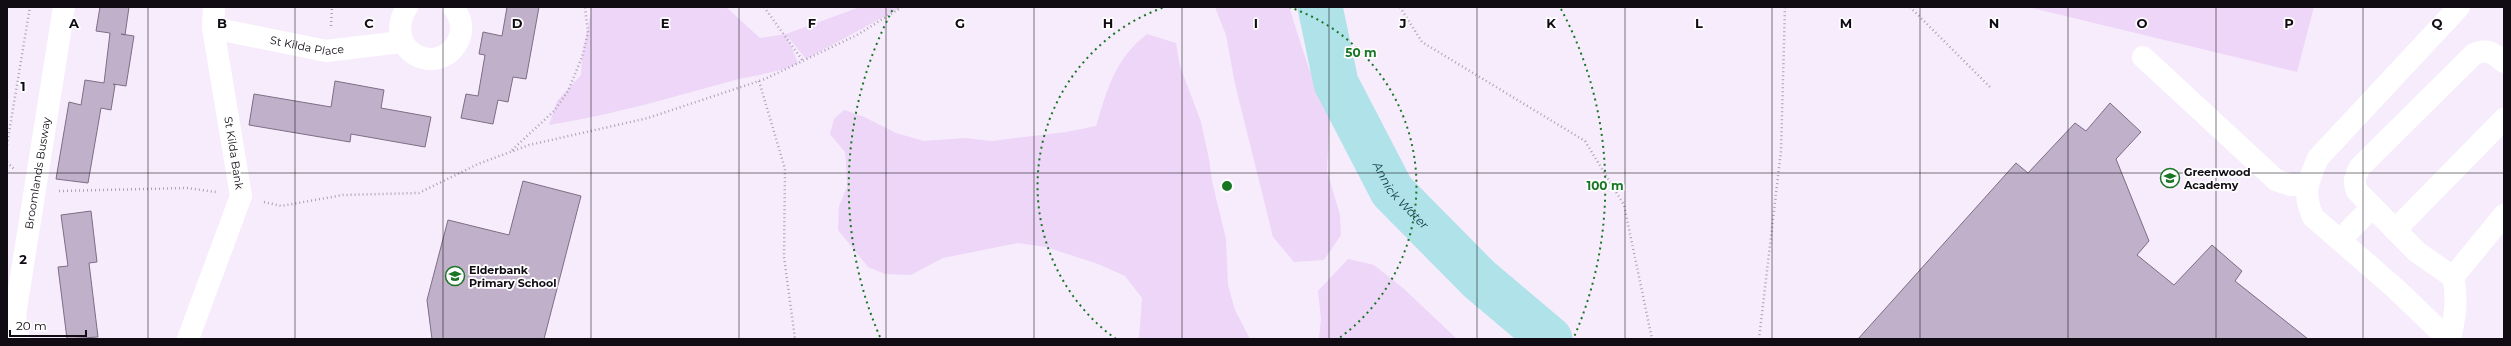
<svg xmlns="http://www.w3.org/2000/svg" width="2511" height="346" font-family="Montserrat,sans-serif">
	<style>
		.green { fill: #edd6f7 }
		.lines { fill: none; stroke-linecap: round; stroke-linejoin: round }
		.river { stroke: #b0e2e9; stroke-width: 45 }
		.building { fill: #c1b0c9; stroke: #7d6d85 }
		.path { stroke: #aba2b0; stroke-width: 2.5; stroke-dasharray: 1 3; stroke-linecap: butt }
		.minor { stroke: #fff; stroke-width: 22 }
		.grid { fill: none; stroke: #110b14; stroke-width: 1; stroke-opacity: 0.55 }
		.ring { fill: none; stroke: #197625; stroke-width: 2; stroke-dasharray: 2 4 }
		.labels { text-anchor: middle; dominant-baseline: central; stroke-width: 3.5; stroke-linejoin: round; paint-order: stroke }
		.street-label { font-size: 11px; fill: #110b14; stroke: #fefefe }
		.poi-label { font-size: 11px; font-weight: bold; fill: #110b14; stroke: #fefefe; text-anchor: start }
		.water-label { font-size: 12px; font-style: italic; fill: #09393f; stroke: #fefefe }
		.grid-label { font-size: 13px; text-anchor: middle; font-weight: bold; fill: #110b14; stroke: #fefefe; stroke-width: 3.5; stroke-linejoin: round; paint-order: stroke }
		.centre { fill: #197625; stroke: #fefefe; stroke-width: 2 }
		.ring-label { font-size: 12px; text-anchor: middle; font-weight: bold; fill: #197625; stroke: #fefefe; stroke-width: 3.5; stroke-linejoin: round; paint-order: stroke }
	</style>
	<rect width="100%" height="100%" fill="#f7ecfc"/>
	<path class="green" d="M 589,7 L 726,7 L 760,38 L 786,34 L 860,7 L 902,7 L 806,59 L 787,36 L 798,63 C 779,73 759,74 739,79 C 675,96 614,115 549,125 L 557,101 L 581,75 L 582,57 L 591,12 Z
		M 1215,7 L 1289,7 L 1309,69 L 1330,109 L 1327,171 L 1340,215 L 1341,235 L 1324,260 L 1294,262 L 1273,237 L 1235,84 L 1226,35 Z
		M 2028,7 L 2314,7 L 2297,72 Z
		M 1147,34 L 1176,43 L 1180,66 L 1201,122 L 1209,159 L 1212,181 L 1226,239 L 1228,285 L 1235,310 L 1250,339 L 1139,339 L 1142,298 L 1125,276 L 1098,264 L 1046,247 L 1018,243 L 943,258 L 911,275 L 885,274 L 868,267 L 838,230 L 839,206 L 847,187 L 846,164 L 845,152 L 830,134 L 834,119 L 844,110 L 862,116 L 896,133 L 924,141 L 965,138 L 992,141 L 1066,132 L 1096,126 C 1108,88 1114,60 1147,34 Z
		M 1348,259 L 1374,265 L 1403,288 L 1457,339 L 1319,339 L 1321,319 L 1318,291 Z"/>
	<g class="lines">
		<path class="river" id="s1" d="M 1320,7 L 1336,83 L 1392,191 L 1479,279 L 1550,339"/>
	</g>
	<path class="building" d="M 100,7 L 129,7 L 125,35 L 121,34 L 134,36 L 126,86 L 113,84 L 115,85 L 111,110 L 101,108 L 88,183 L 56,179 L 69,102 L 81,105 L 85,80 L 104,83 L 110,33 L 96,31 Z
		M 507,7 L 539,7 L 526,79 L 513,77 L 508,102 L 498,100 L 493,124 L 461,118 L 466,94 L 478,96 L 485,55 L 479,54 L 483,32 L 502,36 Z
		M 335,81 L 384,90 L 381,108 L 431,117 L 425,147 L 351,134 L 350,142 L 249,125 L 254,94 L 331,107 Z
		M 2110,103 L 2141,132 L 2116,159 L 2149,241 L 2137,255 L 2174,285 L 2212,245 L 2242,271 L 2235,281 L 2308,339 L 1858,339 L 2016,163 L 2028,173 L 2075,123 L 2086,131 Z
		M 523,181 L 581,196 L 544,339 L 432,339 L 427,300 L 448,220 L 509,235 Z
		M 91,211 L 97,262 L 89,263 L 98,337 L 67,339 L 58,267 L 68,266 L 61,215 Z"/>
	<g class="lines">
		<path class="path" d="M 764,7 L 803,61
			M 1400,7 L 1422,42 L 1585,141 L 1624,205 L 1652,339
			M 1910,7 L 1992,89
			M 331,26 L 332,7
			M 759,81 L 785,169 L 784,257 L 795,339
			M 7,145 L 30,7
			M 512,150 L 554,111 L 568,91 L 582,57 L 588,33 L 585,7
			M 7,162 L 14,169
			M 59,191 L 187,188 L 216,192
			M 264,202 L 281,206 L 343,195 L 419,193 L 478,164 L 529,145 L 648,118 L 765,79 L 857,35 L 902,7
			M 1759,339 L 1781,151 L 1785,7"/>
		<g class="minor">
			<path d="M 407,7 C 380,52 441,80 459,39 C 464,28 460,16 453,7"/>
			<path id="s2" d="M 213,28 L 326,51 L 401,42"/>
			<path d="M 2143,57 L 2276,180 L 2291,185 L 2307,184"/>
			<path d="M 2395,230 L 2504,119"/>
			<path d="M 2340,240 L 2372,207"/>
			<path d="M 2453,277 L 2504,215"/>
			<path id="s3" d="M 19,339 L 15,315 L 64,7"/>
			<path d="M 188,339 L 241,196 L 213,28 L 214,7"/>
			<path d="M 2448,339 L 2395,288 L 2313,217 C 2302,192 2308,182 2318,158 L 2459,7"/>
			<path d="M 2450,339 C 2455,317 2458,299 2453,277 L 2417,252 L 2357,191 C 2353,182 2355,176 2360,167 L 2474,54 C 2488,48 2493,53 2504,62"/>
		</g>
	</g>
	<path class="grid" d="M 148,7 L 148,339M 295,7 L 295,339M 443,7 L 443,339M 591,7 L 591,339M 739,7 L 739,339M 886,7 L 886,339M 1034,7 L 1034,339M 1182,7 L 1182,339M 1329,7 L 1329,339M 1477,7 L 1477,339M 1625,7 L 1625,339M 1772,7 L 1772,339M 1920,7 L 1920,339M 2068,7 L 2068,339M 2216,7 L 2216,339M 2363,7 L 2363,339M 7,173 L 2504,173"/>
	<g class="ring">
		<path d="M1116 339A189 189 0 0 1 1165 7M1289 7A189 189 0 0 1 1338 339"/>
		<path d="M880 337A378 378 0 0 1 893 9M1561 9A378 378 0 0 1 1574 337"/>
	</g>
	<defs>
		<g id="school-ring" transform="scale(1)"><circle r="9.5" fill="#fefefe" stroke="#197625" stroke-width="1.5"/><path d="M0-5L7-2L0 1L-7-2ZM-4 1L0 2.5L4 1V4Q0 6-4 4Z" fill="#197625"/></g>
	</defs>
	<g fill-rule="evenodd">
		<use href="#school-ring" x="2170" y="178"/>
		<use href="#school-ring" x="455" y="276"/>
	</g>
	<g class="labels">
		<g class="street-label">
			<text stroke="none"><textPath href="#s2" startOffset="96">St Kilda Place</textPath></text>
			<text transform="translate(234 153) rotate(81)">St Kilda Bank</text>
			<text stroke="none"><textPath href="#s3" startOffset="168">Broomlands Busway</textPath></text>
		</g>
		<g class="poi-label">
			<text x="2184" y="172">Greenwood<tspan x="2184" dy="13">Academy</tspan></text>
			<text x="469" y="270">Elderbank<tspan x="469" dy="13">Primary School</tspan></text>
		</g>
		<g class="water-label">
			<text stroke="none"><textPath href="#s1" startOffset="208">Annick Water</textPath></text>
		</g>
	</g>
	<g class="grid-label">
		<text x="74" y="28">A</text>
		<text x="222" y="28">B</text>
		<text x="369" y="28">C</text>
		<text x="517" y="28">D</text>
		<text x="665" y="28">E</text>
		<text x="812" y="28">F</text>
		<text x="960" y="28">G</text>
		<text x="1108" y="28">H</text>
		<text x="1256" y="28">I</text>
		<text x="1403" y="28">J</text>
		<text x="1551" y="28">K</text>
		<text x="1699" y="28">L</text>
		<text x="1846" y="28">M</text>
		<text x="1994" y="28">N</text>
		<text x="2142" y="28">O</text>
		<text x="2289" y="28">P</text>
		<text x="2437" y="28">Q</text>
		<text x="23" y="91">1</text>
		<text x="23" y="264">2</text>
	</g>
	<circle cx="1227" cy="186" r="6" class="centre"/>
	<g class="ring-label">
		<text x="1361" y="57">50 m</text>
		<text x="1605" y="190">100 m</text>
	</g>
	<rect width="2511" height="346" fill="none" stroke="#110b14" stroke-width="16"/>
	<path d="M10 330v6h76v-6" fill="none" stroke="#110b14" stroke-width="2"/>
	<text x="16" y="330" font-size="12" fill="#110b14" stroke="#fefefe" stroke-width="3" paint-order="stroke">20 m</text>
</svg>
